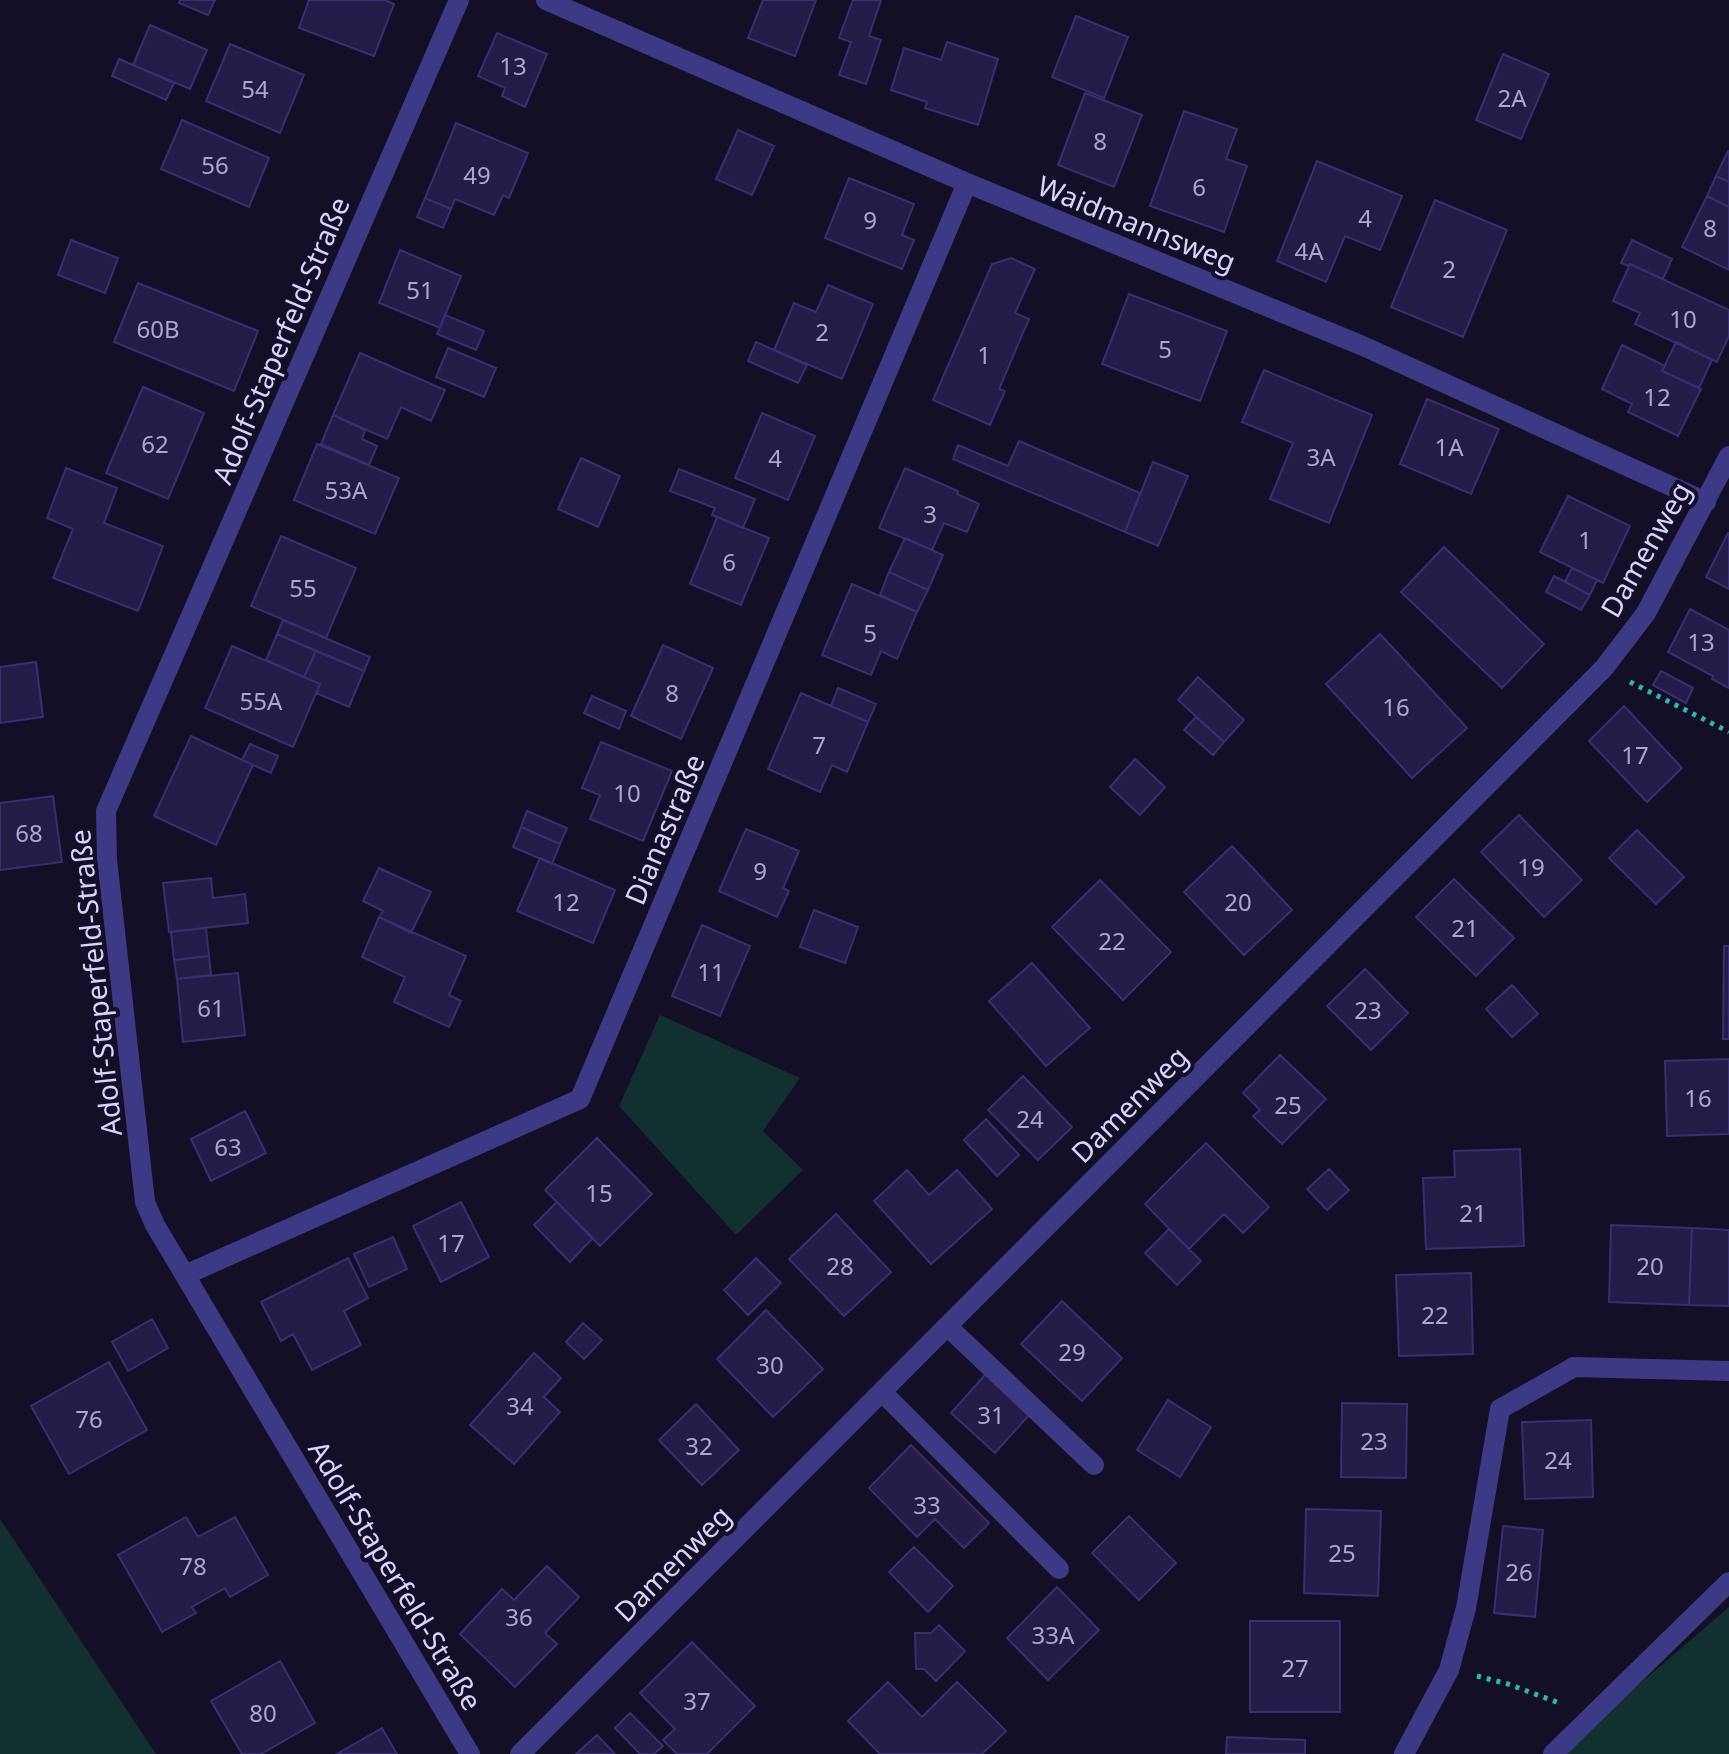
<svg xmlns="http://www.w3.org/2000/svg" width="1729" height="1754" font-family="'Noto Sans',sans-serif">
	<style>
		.green { fill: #12302f }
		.building { fill: #241b47; stroke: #3b2d73; stroke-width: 2 }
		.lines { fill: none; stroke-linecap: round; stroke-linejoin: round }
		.path { stroke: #2fb8b0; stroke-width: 5; stroke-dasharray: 4 6; stroke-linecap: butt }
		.minor { stroke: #3d3a85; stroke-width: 20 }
		.labels { text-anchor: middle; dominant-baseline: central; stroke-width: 8; stroke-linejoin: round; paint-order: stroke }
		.number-label { font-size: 24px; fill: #aca6d1 }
		.street-label { font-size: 28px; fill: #d9d4ff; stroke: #130f26 }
	</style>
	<rect width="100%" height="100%" fill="#130f26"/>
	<path class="green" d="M 660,1015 L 800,1078 L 763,1131 L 803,1170 L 736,1235 L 619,1106 Z
		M 0,1519 L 156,1754 L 0,1754 Z
		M 1729,1607 L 1729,1754 L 1558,1754 Z"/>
	<path class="building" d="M 180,0 L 215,0 L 208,15 L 179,3 Z
		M 309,0 L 385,0 L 394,4 L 374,56 L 299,28 Z
		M 763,0 L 816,0 L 795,56 L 748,38 Z
		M 853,0 L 881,0 L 869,36 L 881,40 L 866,84 L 839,75 L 851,42 L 839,38 Z
		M 1076,16 L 1128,37 L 1104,98 L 1052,77 Z
		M 150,25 L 207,50 L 190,89 L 133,65 Z
		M 497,33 L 547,54 L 525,107 L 502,96 L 505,88 L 478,76 Z
		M 947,42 L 998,59 L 978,125 L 925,108 L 927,102 L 891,90 L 904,48 L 941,60 Z
		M 230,44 L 304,75 L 280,133 L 206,101 Z
		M 1503,54 L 1549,74 L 1521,139 L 1476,120 Z
		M 119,59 L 174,83 L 166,100 L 112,76 Z
		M 1085,93 L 1142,115 L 1114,187 L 1058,165 Z
		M 1184,111 L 1237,129 L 1226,159 L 1247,166 L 1224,232 L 1150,206 Z
		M 182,120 L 269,158 L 249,207 L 161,169 Z
		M 456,123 L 528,153 L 509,198 L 503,195 L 494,215 L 455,199 L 451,209 L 425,198 Z
		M 738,130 L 774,146 L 752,195 L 716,179 Z
		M 1728,151 L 1729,151 L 1729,182 L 1716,176 Z
		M 1317,161 L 1402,196 L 1380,250 L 1345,236 L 1326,282 L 1277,261 Z
		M 1716,176 L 1729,182 L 1729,207 L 1707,196 Z
		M 849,178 L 914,204 L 902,235 L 914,240 L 902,269 L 825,238 Z
		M 1707,196 L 1729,207 L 1729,270 L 1682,247 Z
		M 425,198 L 451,209 L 443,228 L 417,217 Z
		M 1435,200 L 1507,230 L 1463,337 L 1391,307 Z
		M 71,240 L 118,258 L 105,293 L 58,275 Z
		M 1632,240 L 1672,259 L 1663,279 L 1630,264 L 1629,266 L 1621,263 Z
		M 400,250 L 461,276 L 440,328 L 379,303 Z
		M 1011,258 L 1035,269 L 1015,313 L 1029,319 L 999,389 L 1005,391 L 990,425 L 933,400 L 992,264 Z
		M 1630,264 L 1729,310 L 1729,336 L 1717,362 L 1635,324 L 1640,313 L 1613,301 Z
		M 138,283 L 258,331 L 234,391 L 114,342 Z
		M 828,285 L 873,304 L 842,379 L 774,350 L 794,303 L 816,312 Z
		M 1129,294 L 1227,331 L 1200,401 L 1102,364 Z
		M 445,315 L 484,331 L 476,350 L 437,334 Z
		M 756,342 L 807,365 L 798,383 L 748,361 Z
		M 1676,342 L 1712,360 L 1699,388 L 1662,371 Z
		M 1622,345 L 1665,366 L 1662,371 L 1701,389 L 1678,436 L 1628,412 L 1632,404 L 1602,389 Z
		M 448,348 L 496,368 L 484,397 L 436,377 Z
		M 360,353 L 445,390 L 431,421 L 401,407 L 387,439 L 333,415 Z
		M 1264,370 L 1372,415 L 1329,523 L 1270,499 L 1293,443 L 1242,422 Z
		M 143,387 L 204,413 L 168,499 L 106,473 Z
		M 1427,399 L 1499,429 L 1471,494 L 1400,464 Z
		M 762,413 L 815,436 L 788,500 L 735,478 Z
		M 333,415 L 365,430 L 362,439 L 377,446 L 369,465 L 321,444 Z
		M 1019,441 L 1140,493 L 1125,532 L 953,459 L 958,445 L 1008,466 Z
		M 317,444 L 399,478 L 375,534 L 294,500 Z
		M 581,458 L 620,476 L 598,527 L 558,509 Z
		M 1153,462 L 1188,476 L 1158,546 L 1125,532 Z
		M 66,468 L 117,488 L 104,523 L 163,546 L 138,611 L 53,578 L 73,529 L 47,518 Z
		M 905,468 L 958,491 L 957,494 L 979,504 L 967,532 L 944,523 L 932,550 L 879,528 Z
		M 679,469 L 755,499 L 743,528 L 712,515 L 715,508 L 670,491 Z
		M 1568,496 L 1630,526 L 1603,583 L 1540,552 Z
		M 717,517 L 769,538 L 741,605 L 690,584 Z
		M 1728,533 L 1729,533 L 1729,589 L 1706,577 Z
		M 281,536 L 356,568 L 326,638 L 251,606 Z
		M 905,538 L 943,555 L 928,590 L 889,572 Z
		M 1444,547 L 1544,644 L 1502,688 L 1401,592 Z
		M 1572,568 L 1597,580 L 1590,595 L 1565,582 Z
		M 889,572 L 928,590 L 917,612 L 880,595 Z
		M 1554,576 L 1590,595 L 1581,610 L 1546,592 Z
		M 852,584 L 917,612 L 897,659 L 881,651 L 871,675 L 822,655 Z
		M 1690,609 L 1729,630 L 1729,688 L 1712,679 L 1713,676 L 1668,652 Z
		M 283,620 L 370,657 L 364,671 L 277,634 Z
		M 277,634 L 316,651 L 304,677 L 266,660 Z
		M 1380,634 L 1467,728 L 1412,778 L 1326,684 Z
		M 663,645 L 713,668 L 681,739 L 631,716 Z
		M 232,646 L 320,684 L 293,747 L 205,708 Z
		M 316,651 L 364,671 L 349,707 L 316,693 L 320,684 L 304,677 Z
		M 36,662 L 43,717 L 0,723 L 0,667 Z
		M 1661,671 L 1693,688 L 1686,703 L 1653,685 Z
		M 1198,677 L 1244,720 L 1224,742 L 1178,700 Z
		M 838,688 L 876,704 L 868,722 L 831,706 Z
		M 801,693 L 868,722 L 847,772 L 832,765 L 820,792 L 768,769 Z
		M 592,696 L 626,711 L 619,729 L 584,713 Z
		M 1624,706 L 1682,768 L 1647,802 L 1589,741 Z
		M 1196,717 L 1224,742 L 1213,755 L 1184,730 Z
		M 191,736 L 253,765 L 216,845 L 154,816 Z
		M 601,742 L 672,771 L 643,841 L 590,819 L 600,795 L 582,788 Z
		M 250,744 L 278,756 L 271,773 L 242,760 Z
		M 1135,759 L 1165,787 L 1140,815 L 1110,787 Z
		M 53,796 L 62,862 L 0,870 L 0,803 Z
		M 527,811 L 567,828 L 560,844 L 521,827 Z
		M 1519,815 L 1582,880 L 1544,917 L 1481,852 Z
		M 521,827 L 560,844 L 552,864 L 513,847 Z
		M 746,829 L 799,851 L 783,888 L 789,891 L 777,917 L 719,891 Z
		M 1637,830 L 1684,877 L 1656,904 L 1609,858 Z
		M 1232,846 L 1292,910 L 1244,955 L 1184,892 Z
		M 540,858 L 615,890 L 593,943 L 517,911 Z
		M 379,868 L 431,892 L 411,933 L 379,917 L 383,911 L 363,901 Z
		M 211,878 L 213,898 L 245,894 L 248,923 L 169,932 L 163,883 Z
		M 1454,879 L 1514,938 L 1476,976 L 1416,917 Z
		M 1100,880 L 1171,952 L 1123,1000 L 1052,927 Z
		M 814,910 L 858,927 L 845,963 L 800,947 Z
		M 379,917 L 466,956 L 449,995 L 461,1001 L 449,1027 L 394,1002 L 405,977 L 362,957 Z
		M 702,925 L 750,946 L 720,1016 L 672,996 Z
		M 206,928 L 209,956 L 174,960 L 171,932 Z
		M 1724,946 L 1729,946 L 1729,1039 L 1723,1039 Z
		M 209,956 L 211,975 L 177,979 L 174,960 Z
		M 1032,963 L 1090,1028 L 1046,1066 L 989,1001 Z
		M 1365,969 L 1408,1013 L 1371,1050 L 1327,1006 Z
		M 238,973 L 245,1035 L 183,1042 L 177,979 Z
		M 1512,985 L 1538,1014 L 1512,1037 L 1486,1009 Z
		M 1280,1055 L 1326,1099 L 1282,1144 L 1253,1116 L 1260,1110 L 1243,1093 Z
		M 1729,1059 L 1729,1134 L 1667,1136 L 1665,1061 Z
		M 1023,1076 L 1072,1127 L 1038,1160 L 988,1110 Z
		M 245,1111 L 266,1153 L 211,1181 L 191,1139 Z
		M 986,1119 L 1019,1155 L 997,1176 L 964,1140 Z
		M 597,1138 L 652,1194 L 600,1246 L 545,1190 Z
		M 1206,1143 L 1269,1207 L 1243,1233 L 1224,1214 L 1189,1249 L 1145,1204 Z
		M 1520,1149 L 1524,1246 L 1426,1249 L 1423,1178 L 1455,1177 L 1454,1151 Z
		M 1329,1169 L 1349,1190 L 1327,1210 L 1307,1189 Z
		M 907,1170 L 929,1195 L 957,1170 L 992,1209 L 931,1264 L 874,1201 Z
		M 461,1202 L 489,1257 L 441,1282 L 413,1226 Z
		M 557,1202 L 593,1238 L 570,1262 L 534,1225 Z
		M 836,1214 L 891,1272 L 844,1316 L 789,1259 Z
		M 1611,1225 L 1692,1228 L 1689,1305 L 1609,1302 Z
		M 1692,1228 L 1729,1230 L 1729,1306 L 1689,1305 Z
		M 1169,1229 L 1201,1261 L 1177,1285 L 1145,1253 Z
		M 393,1237 L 407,1269 L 369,1287 L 354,1254 Z
		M 348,1258 L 368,1298 L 344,1311 L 361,1345 L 312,1370 L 293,1334 L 281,1341 L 261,1302 Z
		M 756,1258 L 781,1283 L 748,1315 L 724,1290 Z
		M 1471,1273 L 1473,1354 L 1399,1356 L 1396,1275 Z
		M 1062,1301 L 1122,1358 L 1082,1401 L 1021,1344 Z
		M 766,1310 L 823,1369 L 773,1417 L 717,1359 Z
		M 152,1319 L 168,1348 L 128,1371 L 112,1342 Z
		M 583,1323 L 602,1340 L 584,1359 L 566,1342 Z
		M 534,1353 L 561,1378 L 544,1397 L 560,1412 L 514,1464 L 470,1425 Z
		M 109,1362 L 147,1430 L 69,1474 L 31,1406 Z
		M 986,1374 L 1030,1414 L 995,1453 L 951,1413 Z
		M 1168,1400 L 1211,1427 L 1180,1477 L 1137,1450 Z
		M 1342,1403 L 1407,1404 L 1406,1478 L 1341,1477 Z
		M 696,1404 L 739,1450 L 702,1485 L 659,1440 Z
		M 1591,1420 L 1593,1497 L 1525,1499 L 1522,1422 Z
		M 911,1445 L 989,1523 L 964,1548 L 935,1519 L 917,1537 L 869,1488 Z
		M 1306,1509 L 1381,1511 L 1378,1596 L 1304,1593 Z
		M 1129,1516 L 1176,1563 L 1139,1600 L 1092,1553 Z
		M 186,1517 L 198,1537 L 235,1517 L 268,1575 L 230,1597 L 225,1588 L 192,1607 L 196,1613 L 162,1632 L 118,1555 Z
		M 1503,1526 L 1543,1530 L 1535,1617 L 1494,1613 Z
		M 914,1547 L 953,1586 L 928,1612 L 889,1572 Z
		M 547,1566 L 579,1597 L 545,1633 L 557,1644 L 515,1687 L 460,1634 L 502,1589 L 514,1600 Z
		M 1057,1587 L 1099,1630 L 1048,1680 L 1007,1638 Z
		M 1250,1621 L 1340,1621 L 1340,1712 L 1250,1712 Z
		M 939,1625 L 965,1651 L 936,1681 L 924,1669 L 916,1669 L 915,1633 L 931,1633 Z
		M 692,1642 L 755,1706 L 707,1754 L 677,1754 L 663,1740 L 675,1729 L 640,1693 Z
		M 280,1661 L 315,1723 L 261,1754 L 242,1754 L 211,1701 Z
		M 888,1682 L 922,1717 L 957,1682 L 1006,1731 L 982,1754 L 880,1754 L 848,1721 Z
		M 630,1713 L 663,1746 L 654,1754 L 640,1754 L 615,1728 Z
		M 382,1728 L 397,1754 L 337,1754 Z
		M 597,1735 L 615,1754 L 576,1754 Z
		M 1227,1737 L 1305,1740 L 1305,1754 L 1226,1754 Z"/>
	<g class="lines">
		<path class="path" d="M 1630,682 L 1729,732
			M 1477,1676 L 1508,1684 L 1562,1704"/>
		<path class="minor" d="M 459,0 L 106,811 L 107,859 L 145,1202 L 155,1225 L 470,1754
			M 546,0 L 967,183 L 1363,346 L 1706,502
			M 185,1275 L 580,1099 L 967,183
			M 947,1326 L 1094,1465
			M 882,1392 L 1059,1569
			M 520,1754 L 1604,668 L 1646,613 L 1729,456
			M 1404,1754 L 1449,1670 L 1466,1608 L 1500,1409 L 1574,1367 L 1729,1371
			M 1553,1754 L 1729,1582"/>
	</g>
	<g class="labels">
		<g class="number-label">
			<text x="513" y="65">13</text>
			<text x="255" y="88">54</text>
			<text x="1512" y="97">2A</text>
			<text x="1100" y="140">8</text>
			<text x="215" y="164">56</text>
			<text x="477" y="174">49</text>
			<text x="1199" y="186">6</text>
			<text x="1365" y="217">4</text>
			<text x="870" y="219">9</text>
			<text x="1710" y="227">8</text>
			<text x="1309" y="250">4A</text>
			<text x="1449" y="268">2</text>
			<text x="420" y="289">51</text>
			<text x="1683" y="318">10</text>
			<text x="158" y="328">60B</text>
			<text x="822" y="331">2</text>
			<text x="1165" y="348">5</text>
			<text x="984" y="354">1</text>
			<text x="1657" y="396">12</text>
			<text x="155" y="443">62</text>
			<text x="1449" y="446">1A</text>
			<text x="1321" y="456">3A</text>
			<text x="775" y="457">4</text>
			<text x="346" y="489">53A</text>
			<text x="930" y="513">3</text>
			<text x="1585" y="539">1</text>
			<text x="729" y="561">6</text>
			<text x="303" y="587">55</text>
			<text x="870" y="632">5</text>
			<text x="1701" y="641">13</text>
			<text x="672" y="692">8</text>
			<text x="261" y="700">55A</text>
			<text x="1396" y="706">16</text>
			<text x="819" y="744">7</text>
			<text x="1635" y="754">17</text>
			<text x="627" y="792">10</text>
			<text x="29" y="832">68</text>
			<text x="1531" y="866">19</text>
			<text x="760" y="870">9</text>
			<text x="566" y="901">12</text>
			<text x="1238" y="901">20</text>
			<text x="1465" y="927">21</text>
			<text x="1112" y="940">22</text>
			<text x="711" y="971">11</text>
			<text x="211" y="1007">61</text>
			<text x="1368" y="1009">23</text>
			<text x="1698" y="1097">16</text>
			<text x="1288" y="1104">25</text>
			<text x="1030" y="1118">24</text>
			<text x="228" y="1146">63</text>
			<text x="599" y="1192">15</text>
			<text x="1473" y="1212">21</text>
			<text x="451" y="1242">17</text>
			<text x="840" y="1265">28</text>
			<text x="1650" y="1265">20</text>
			<text x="1435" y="1314">22</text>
			<text x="1072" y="1351">29</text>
			<text x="770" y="1364">30</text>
			<text x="520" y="1405">34</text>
			<text x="991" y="1414">31</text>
			<text x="89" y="1418">76</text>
			<text x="1374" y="1440">23</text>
			<text x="699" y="1445">32</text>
			<text x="1558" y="1459">24</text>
			<text x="927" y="1504">33</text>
			<text x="1342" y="1552">25</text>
			<text x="193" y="1565">78</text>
			<text x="1519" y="1571">26</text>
			<text x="519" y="1616">36</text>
			<text x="1053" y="1634">33A</text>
			<text x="1295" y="1667">27</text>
			<text x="697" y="1700">37</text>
			<text x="263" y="1712">80</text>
		</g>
		<g class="street-label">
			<text transform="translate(1137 223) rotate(22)">Waidmannsweg</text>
			<text transform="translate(280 340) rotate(-67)">Adolf-Staperfeld-Straße</text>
			<text transform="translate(1645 549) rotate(-60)">Damenweg</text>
			<text transform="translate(664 829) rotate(-67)">Dianastraße</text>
			<text transform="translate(95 983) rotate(-96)">Adolf-Staperfeld-Straße</text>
			<text transform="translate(1129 1104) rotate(-45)">Damenweg</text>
			<text transform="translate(672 1563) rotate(-45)">Damenweg</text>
			<text transform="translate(396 1575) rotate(59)">Adolf-Staperfeld-Straße</text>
		</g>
	</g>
</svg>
